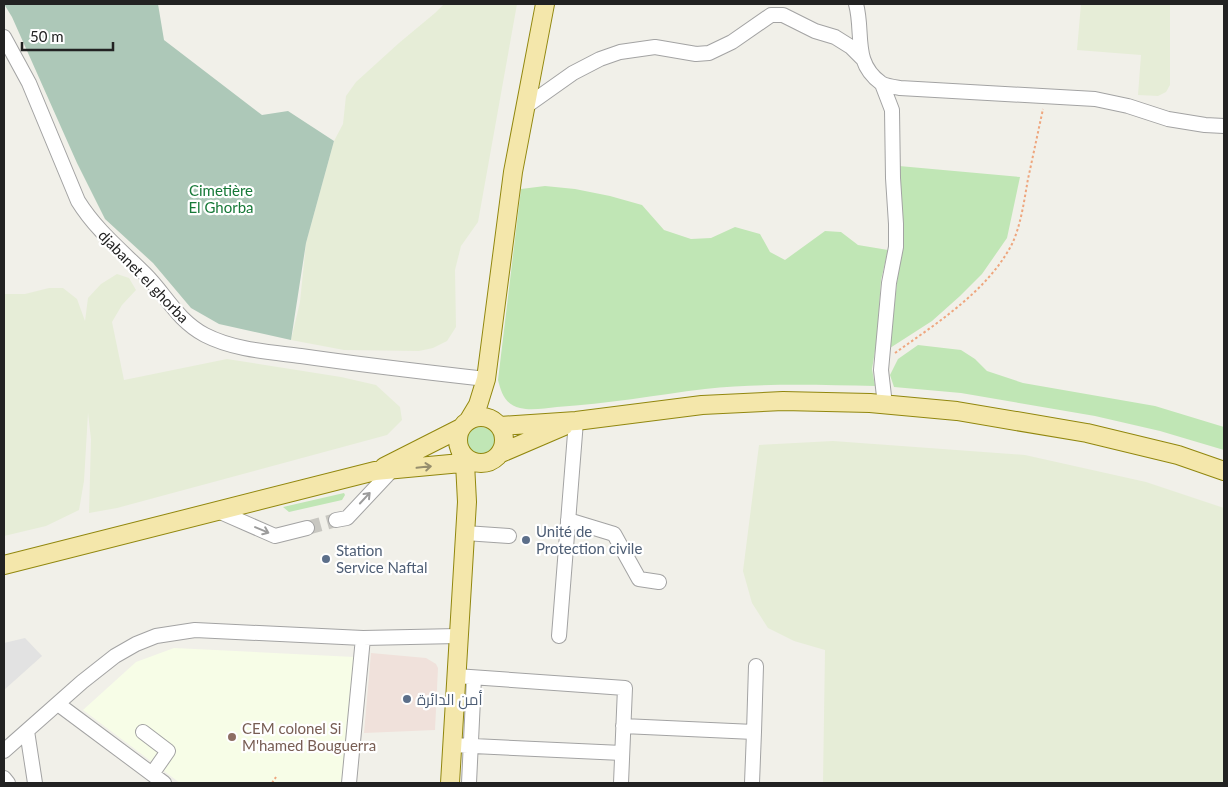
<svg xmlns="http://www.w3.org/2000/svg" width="1228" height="787" font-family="Lato,Cairo,sans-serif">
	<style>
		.commercial { fill: #f0e1db }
		.education { fill: #f7fde7 }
		.farmland { fill: #e6edd7 }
		.grass { fill: #c0e6b5 }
		.cemetery { fill: #adc8b8 }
		.parking { fill: #e2e2e2 }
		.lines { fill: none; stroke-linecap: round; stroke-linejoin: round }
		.minor-tunnel { stroke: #c8c7c1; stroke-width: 14; stroke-dasharray: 14 7; stroke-linecap: butt }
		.minor-casing { stroke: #a3a3a3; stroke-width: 16 }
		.major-casing { stroke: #91870e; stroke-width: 20 }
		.path { stroke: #eea67e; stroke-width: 2; stroke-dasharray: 2.5 2.5; stroke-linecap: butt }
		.minor { stroke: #fff; stroke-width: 14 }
		.major { stroke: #f4e7ab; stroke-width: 18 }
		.oneway { stroke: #968e6d }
		.oneway2 { stroke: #9c9c9c }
		.service-dot { fill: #5c6f8a; stroke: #fff; stroke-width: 2 }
		.education-dot { fill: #8d6e63; stroke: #fff; stroke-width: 2 }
		.labels { text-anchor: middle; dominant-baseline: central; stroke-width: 4.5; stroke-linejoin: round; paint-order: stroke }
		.park-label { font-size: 15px; fill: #177938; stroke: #fff }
		.street-label { font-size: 15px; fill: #222; stroke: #fff }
		.service-label { font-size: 15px; fill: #4e5e75; stroke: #fff; text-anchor: start }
		.education-label { font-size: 15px; fill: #785e54; stroke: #fff; text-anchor: start }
	</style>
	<rect width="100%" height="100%" fill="#f1f0e9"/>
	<path class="commercial" d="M 371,653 L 426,658 L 436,664 L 438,668 L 435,730 L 364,733 Z"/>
	<path class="education" d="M 174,648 L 354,657 L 342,783 L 180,783 L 83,710 L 136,662 Z"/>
	<path class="farmland" d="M 444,4 L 517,4 L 478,222 L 461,246 L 455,270 L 456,327 L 447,341 L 433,348 L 419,351 L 344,350 L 291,340 L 300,302 L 306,243 L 334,141 L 343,124 L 346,96 L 356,82 L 399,43 L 435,13 Z
		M 1081,4 L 1170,4 L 1170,85 L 1166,92 L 1158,96 L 1138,95 L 1141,55 L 1077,50 Z
		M 117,274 L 129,278 L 136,290 L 122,305 L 112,322 L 124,380 L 227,359 L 341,377 L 376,385 L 400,407 L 402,420 L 387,435 L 117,508 L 89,513 L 91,439 L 88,413 L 84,481 L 79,510 L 46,526 L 4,536 L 4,294 L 25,294 L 49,288 L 63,288 L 77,299 L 85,321 L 88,298 L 101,284 Z
		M 833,441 L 1025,455 L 1146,482 L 1224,508 L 1224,783 L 823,783 L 825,650 L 794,641 L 768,628 L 752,603 L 743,571 L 759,445 Z"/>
	<path class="grass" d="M 899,166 L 1020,177 L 1007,238 L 982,274 L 960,296 L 932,321 L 890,348 L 898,273 L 904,243 Z
		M 545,186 L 575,189 L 610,196 L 642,205 L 664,230 L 691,239 L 711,238 L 735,227 L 760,234 L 770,252 L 785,260 L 825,231 L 841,232 L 858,245 L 888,250 L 881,280 L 877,339 L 872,369 L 875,386 C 819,385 761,383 705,389 C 656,395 607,404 557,407 C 545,408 532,411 520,408 C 505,405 501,392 498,380 L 521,189 Z
		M 918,345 L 961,350 L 975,359 L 987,371 L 1023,383 L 1155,406 L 1224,427 L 1224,450 L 1160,431 L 1095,416 L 961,393 L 894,387 L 890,375 L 898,359 Z
		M467 441a14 14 0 1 1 28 0a14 14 0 1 1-28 0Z
		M 344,493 L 345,495 L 342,500 L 289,512 L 283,507 Z"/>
	<path class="cemetery" d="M 4,4 L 158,4 L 164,40 L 262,115 L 288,111 L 334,141 L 306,243 L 291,340 L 219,324 L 191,308 L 153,263 L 105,219 L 77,163 L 12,17 Z"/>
	<path class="parking" d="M 25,638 L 42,656 L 4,690 L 4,643 Z"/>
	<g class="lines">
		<path class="minor-tunnel" d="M 307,528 L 336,520"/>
		<g class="minor-casing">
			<path id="minor" d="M 856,4 C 864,33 852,62 881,83 C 886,86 894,87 900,88 L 1095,99 L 1128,106 L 1168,119 L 1205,125 L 1224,126
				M 4,37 L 29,83 L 78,201 C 96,230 121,250 145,274 C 166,295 177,320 205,335 C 234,350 270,352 301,356 C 363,365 424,372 486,379
				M 882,84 L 892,110 L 893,178 L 896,224 L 896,247 L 889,283 L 881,370 L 885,405
				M 525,107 L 573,73 L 600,59 L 620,52 L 655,47 L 696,54 L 709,53 L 732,42 L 771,15 L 783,15 L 815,31 L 835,37 L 851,47 L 862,58
				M 218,511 L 275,536 L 307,528
				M 336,520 L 347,518 L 392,470
				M 568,520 L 614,534 L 639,579 L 659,582
				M 465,533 L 509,536
				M 559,636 L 576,421
				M 456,676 L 625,688 L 621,783
				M 58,704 L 164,783
				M 623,726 L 754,732 L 752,783
				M 27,731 L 35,783
				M 143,732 L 168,751 L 152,774
				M 754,732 L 756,666
				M 452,745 L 622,753
				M 4,751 L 82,682 L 115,656 L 136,644 L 156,636 L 195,630 L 363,638 L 458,636
				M 4,778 L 8,783
				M 349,783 L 363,638
				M 469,783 L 474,678"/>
		</g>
		<g class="major-casing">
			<path id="major" d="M458 440a23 23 0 1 1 46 0a23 23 0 1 1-46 0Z
				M 469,420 L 478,405 L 486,379 L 513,172 L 545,4
				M 500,426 L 576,421 L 702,405 L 783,401 L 870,403 L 957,411 L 1087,433 L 1178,455 L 1224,471
				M 501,453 L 564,426
				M 384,467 L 461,428
				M 4,565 L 375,471 L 472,462
				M 450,783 L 467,502 L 465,463 L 461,453"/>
		</g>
		<path class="path" d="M 895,353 C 937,323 986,292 1011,246 C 1021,226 1024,201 1028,179 C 1033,156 1038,132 1043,109
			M 272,783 L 276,777"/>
		<use href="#minor" class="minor"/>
		<use href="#major" class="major"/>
	</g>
	<defs><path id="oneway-shaft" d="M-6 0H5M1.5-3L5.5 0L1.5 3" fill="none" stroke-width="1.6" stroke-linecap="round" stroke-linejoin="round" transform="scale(1.25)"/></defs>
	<use class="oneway" href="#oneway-shaft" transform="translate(424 467) rotate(-6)"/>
	<g class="oneway2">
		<use href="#oneway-shaft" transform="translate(365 498) rotate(-47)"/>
		<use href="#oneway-shaft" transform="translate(262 530) rotate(23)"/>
	</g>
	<g class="service-dot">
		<circle cx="526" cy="540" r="5"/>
		<circle cx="326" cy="559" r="5"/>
		<circle cx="407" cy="699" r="5"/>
	</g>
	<circle class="education-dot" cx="232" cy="737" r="5"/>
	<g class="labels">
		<g class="park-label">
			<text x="221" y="190">Cimetière<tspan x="221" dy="17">El Ghorba</tspan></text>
		</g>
		<g class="street-label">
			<text transform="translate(144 276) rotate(46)">djabanet el ghorba</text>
		</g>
		<g class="service-label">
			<text x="536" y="531">Unité de<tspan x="536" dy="17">Protection civile</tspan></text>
			<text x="336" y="550">Station<tspan x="336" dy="17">Service Naftal</tspan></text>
			<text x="417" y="699">أمن الدائرة</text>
		</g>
		<g class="education-label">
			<text x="242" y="728">CEM colonel Si<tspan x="242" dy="17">M'hamed Bouguerra</tspan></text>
		</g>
	</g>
	<rect width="1228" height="787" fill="none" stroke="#222222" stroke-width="10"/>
	<path d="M22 42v8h91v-8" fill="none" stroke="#222222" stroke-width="2.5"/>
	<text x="30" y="42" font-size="15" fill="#222222" stroke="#ffffff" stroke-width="4" paint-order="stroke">50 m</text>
</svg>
